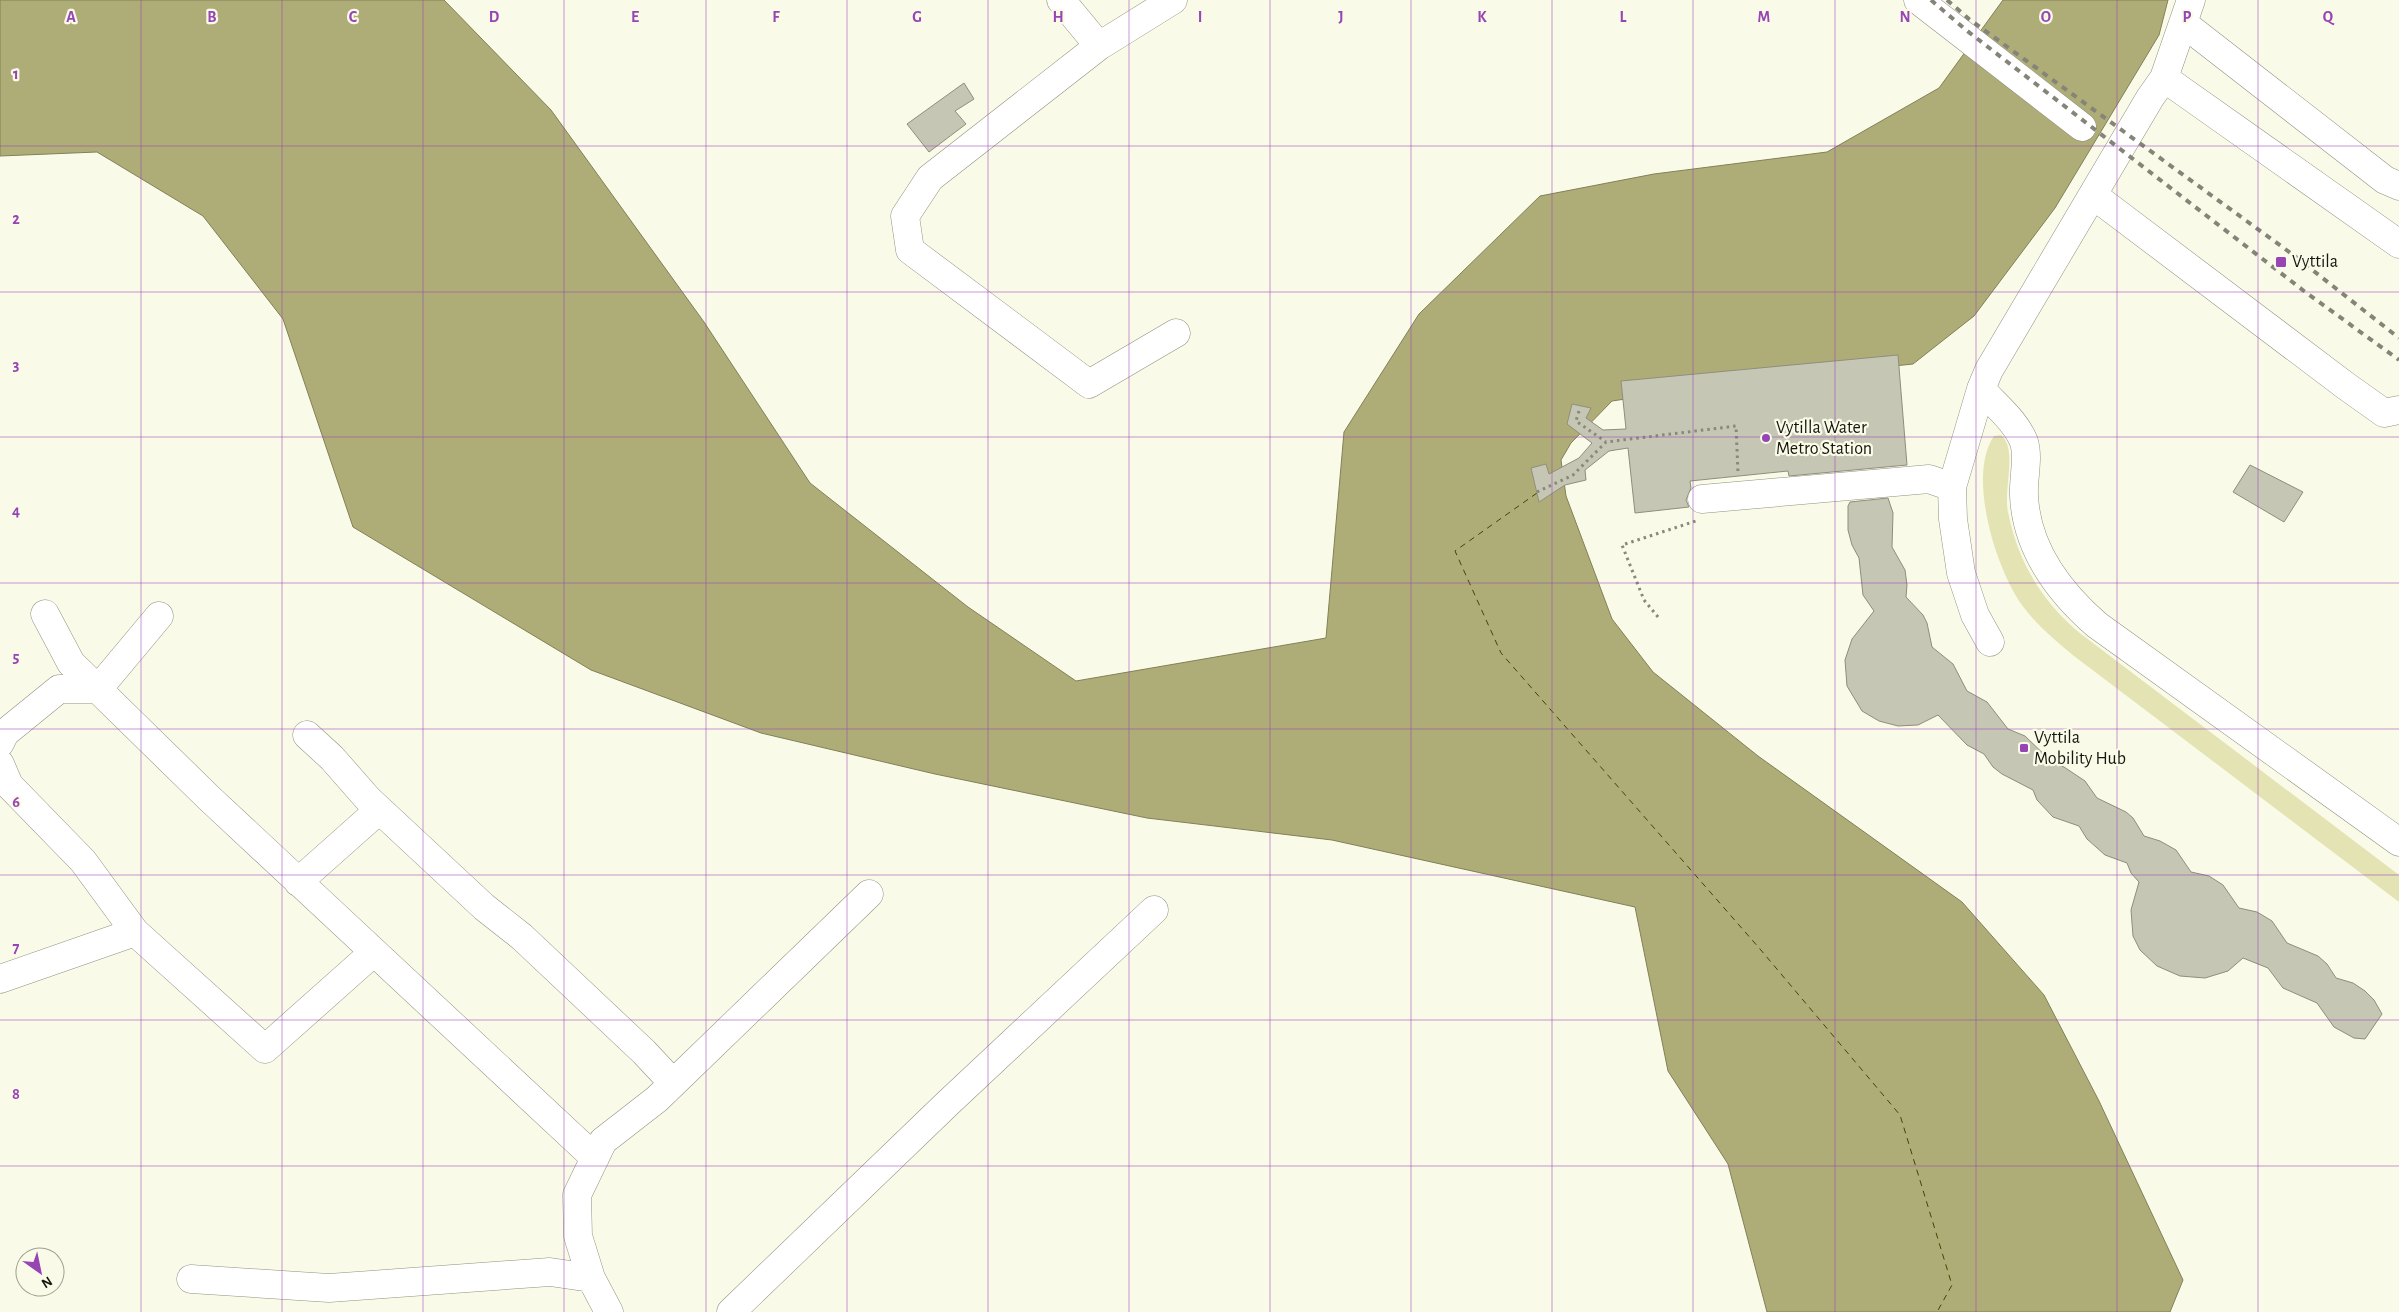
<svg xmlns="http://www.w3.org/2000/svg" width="2399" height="1312" font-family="'Alegreya Sans',sans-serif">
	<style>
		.green { fill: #e4e3b3 }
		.water { fill: #afad77; stroke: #818058 }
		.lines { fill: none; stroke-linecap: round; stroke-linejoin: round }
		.ferry { stroke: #474300; stroke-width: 1; stroke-dasharray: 6 5; stroke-linecap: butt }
		.building { fill: #c6c6b4; stroke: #8f8e7e }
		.minor-casing { stroke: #929181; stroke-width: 29 }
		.path { stroke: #88887b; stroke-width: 3; stroke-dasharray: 2.5 4; stroke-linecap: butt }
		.minor { stroke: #fff; stroke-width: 28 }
		.rail { stroke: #848478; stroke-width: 4; stroke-dasharray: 6 6; stroke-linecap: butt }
		.grid { fill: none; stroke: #9745b4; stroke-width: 1; stroke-opacity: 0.55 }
		.poi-dot { fill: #9745b4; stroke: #fafae8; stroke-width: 2 }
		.labels { text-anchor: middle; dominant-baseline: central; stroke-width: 4.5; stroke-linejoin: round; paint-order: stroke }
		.poi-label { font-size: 18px; fill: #16160f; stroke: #fafae8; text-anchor: start }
		.grid-label { font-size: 16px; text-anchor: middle; font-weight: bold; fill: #9745b4; stroke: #fafae8; stroke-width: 4.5; stroke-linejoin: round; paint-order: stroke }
	</style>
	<rect width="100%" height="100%" fill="#fafae8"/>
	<path class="green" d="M 2001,435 C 2018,449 2003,490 2008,512 C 2018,562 2042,602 2081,634 L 2399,875 L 2399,902 L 2074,656 C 2056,641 2039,627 2025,609 C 1997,574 1966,476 1994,436 Z"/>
	<path class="water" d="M 0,0 L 444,0 L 551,110 L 704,322 L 810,483 L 968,607 L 1076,681 L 1326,638 L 1344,432 L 1419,314 L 1540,196 L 1654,174 L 1827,152 L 1939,88 L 2003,0 L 2168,0 L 2159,35 L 2055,208 L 1974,316 L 1913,364 L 1733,383 L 1612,401 L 1571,443 L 1561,460 L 1566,496 L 1612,619 L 1653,672 L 1758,756 L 1962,902 L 2044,995 L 2099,1101 L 2183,1280 L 2170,1312 L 1767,1312 L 1728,1164 L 1668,1071 L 1635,907 L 1332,840 L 1147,818 L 935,774 L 761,733 L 591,670 L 353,527 L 283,319 L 203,216 L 97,152 L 0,156 Z"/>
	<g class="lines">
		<path class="ferry" d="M 1537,493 L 1455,551 L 1501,653 L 1760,949 L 1900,1115 L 1952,1285 L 1937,1312"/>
	</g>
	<path class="building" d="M 964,83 L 974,99 L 955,111 L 966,124 L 929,152 L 907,124 Z
		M 1898,355 L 1907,465 L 1789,476 L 1788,471 L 1690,481 L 1691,488 L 1686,500 L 1689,507 L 1635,513 L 1628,448 L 1609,451 L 1585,470 L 1586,480 L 1565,485 L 1539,502 L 1531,468 L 1546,464 L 1549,474 L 1579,458 L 1592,443 L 1567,424 L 1572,404 L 1591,408 L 1586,418 L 1603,430 L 1626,429 L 1621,381 Z
		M 2250,465 L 2303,492 L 2284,522 L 2233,492 Z
		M 1888,498 L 1893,513 L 1892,547 L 1905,570 L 1907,585 L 1906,597 L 1923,615 L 1927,623 L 1932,647 L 1953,664 L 1967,691 L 1987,702 L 2008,729 L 2025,736 L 2052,762 L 2064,767 L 2085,781 L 2097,798 L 2126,812 L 2133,818 L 2144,836 L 2160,841 L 2176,850 L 2191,872 L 2209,876 L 2223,885 L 2239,908 L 2257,912 L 2272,921 L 2287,943 L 2318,956 L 2327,964 L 2336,978 L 2353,983 L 2365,991 L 2374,1000 L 2382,1014 L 2365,1039 L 2354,1038 L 2334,1027 L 2317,1003 L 2283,988 L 2268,968 L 2243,958 L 2228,971 L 2205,978 L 2180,976 L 2157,966 L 2140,950 L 2133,936 L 2131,910 L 2139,882 L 2131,873 L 2127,863 L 2105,855 L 2087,839 L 2079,826 L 2053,817 L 2037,800 L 2033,790 L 2002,774 L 1993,767 L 1984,754 L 1967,745 L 1938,715 L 1918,725 L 1898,726 L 1879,721 L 1862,711 L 1847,686 L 1845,660 L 1852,639 L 1874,611 L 1863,595 L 1859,558 L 1852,545 L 1848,530 L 1848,506 L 1850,502 Z"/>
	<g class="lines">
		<g class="minor-casing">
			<path id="minor" d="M 1061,0 L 1099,46 L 1173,0
				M 1918,0 L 2082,127
				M 2183,23 L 2385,180 L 2399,186
				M 1099,46 L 930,178 L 905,216 L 910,250 L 1089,384 L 1176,333
				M 2164,78 L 2399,244
				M 2093,195 L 2346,386 L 2384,413 L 2399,410
				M 1981,389 C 1995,405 2016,421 2024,442 C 2029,458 2023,479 2024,495 C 2026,548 2058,591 2097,625 L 2399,842
				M 1702,499 L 1929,479 L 1952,487
				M 45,614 L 71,663 L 209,798 L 595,1158
				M 1990,642 L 1975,615 L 1961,573 L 1953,519 L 1952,487 L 1981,389 L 1989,370 L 2150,98 L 2164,78 L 2191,0
				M 307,735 L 332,758 L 368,799 L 484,907 L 522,937 L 644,1052 L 673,1083
				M 0,743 L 5,733 L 59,689 L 98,689 L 159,616
				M 0,764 L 9,785 L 83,861 L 135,932
				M 298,882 L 379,810
				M 0,979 L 135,932 L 265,1049 L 374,952
				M 191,1279 L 329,1288 L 550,1272 L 591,1278
				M 609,1312 L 591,1278 L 578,1236 L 577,1195 L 603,1141 L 657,1099 L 869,894
				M 731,1312 L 948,1103 L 1154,910"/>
		</g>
		<path class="path" d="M 1579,411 L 1576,421 L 1606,442
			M 1537,492 L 1573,475 L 1606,442 L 1736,426 L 1738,473
			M 1658,617 L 1644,600 L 1622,545 L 1696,521"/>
		<use href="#minor" class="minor"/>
		<path class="rail" d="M 1931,0 L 1966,30 L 2304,291 L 2399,360
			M 1947,0 L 1969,19 L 2292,254 L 2399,338"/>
	</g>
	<path class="grid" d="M 141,0 L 141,1312M 282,0 L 282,1312M 423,0 L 423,1312M 564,0 L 564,1312M 706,0 L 706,1312M 847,0 L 847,1312M 988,0 L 988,1312M 1129,0 L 1129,1312M 1270,0 L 1270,1312M 1411,0 L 1411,1312M 1552,0 L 1552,1312M 1693,0 L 1693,1312M 1835,0 L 1835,1312M 1976,0 L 1976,1312M 2117,0 L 2117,1312M 2258,0 L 2258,1312M 0,146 L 2399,146M 0,292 L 2399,292M 0,437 L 2399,437M 0,583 L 2399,583M 0,729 L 2399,729M 0,875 L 2399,875M 0,1020 L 2399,1020M 0,1166 L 2399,1166"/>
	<g class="poi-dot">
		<rect x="2275" y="256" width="12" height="12" rx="2.5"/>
		<circle cx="1766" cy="438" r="5"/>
		<rect x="2019" y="743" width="10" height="10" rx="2.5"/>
	</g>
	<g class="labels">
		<g class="poi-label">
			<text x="2292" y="262">Vyttila</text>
			<text x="1776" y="428">Vytilla Water<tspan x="1776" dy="21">Metro Station</tspan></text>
			<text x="2034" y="738">Vyttila<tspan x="2034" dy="21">Mobility Hub</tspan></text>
		</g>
	</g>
	<g class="grid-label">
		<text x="71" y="22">A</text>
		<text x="212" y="22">B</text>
		<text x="353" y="22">C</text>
		<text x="494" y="22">D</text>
		<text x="635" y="22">E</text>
		<text x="776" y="22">F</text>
		<text x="917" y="22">G</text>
		<text x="1058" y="22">H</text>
		<text x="1200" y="22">I</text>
		<text x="1341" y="22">J</text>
		<text x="1482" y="22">K</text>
		<text x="1623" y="22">L</text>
		<text x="1764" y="22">M</text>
		<text x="1905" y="22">N</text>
		<text x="2046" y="22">O</text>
		<text x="2187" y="22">P</text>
		<text x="2328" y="22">Q</text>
		<text x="16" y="79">1</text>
		<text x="16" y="224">2</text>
		<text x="16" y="370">3</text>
		<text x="16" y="516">4</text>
		<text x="16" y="662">5</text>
		<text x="16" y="807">6</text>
		<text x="16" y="953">7</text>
		<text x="16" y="1099">8</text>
	</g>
	<g transform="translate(40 1272) rotate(147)"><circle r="24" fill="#fafae8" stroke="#9f9f91"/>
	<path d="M0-4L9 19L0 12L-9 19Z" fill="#9745b4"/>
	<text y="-8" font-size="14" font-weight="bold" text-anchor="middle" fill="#16160f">N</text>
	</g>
</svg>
